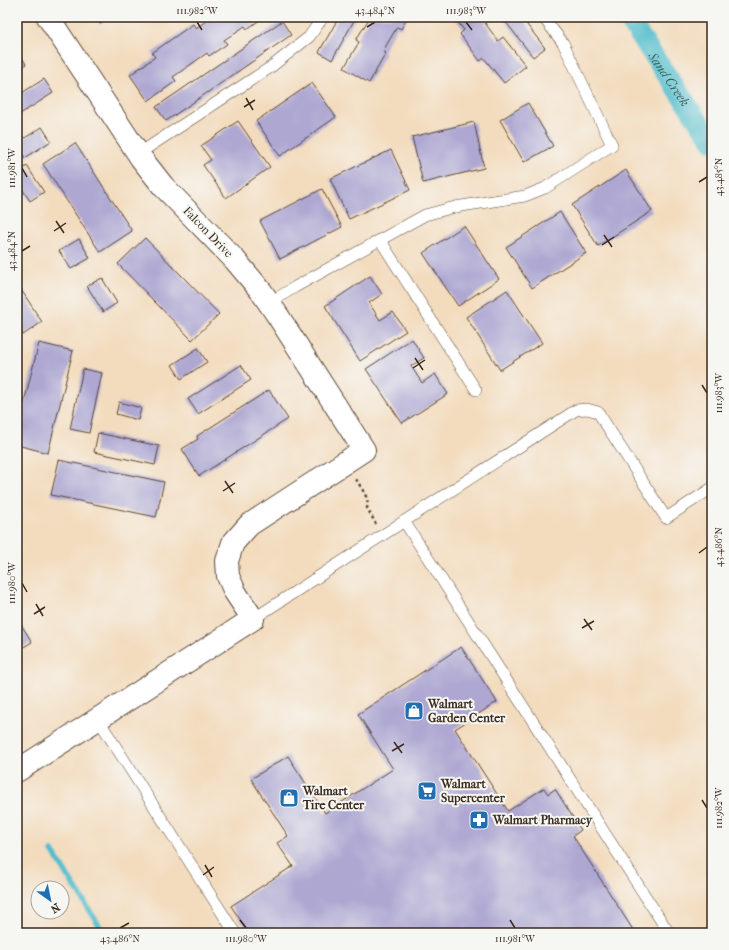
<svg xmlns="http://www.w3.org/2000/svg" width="729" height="950" font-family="'IM FELL French Canon',serif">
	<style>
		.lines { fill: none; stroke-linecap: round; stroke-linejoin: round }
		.stream { stroke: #51bdcc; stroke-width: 5.5 }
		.canal { stroke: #51bdcc; stroke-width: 20 }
		.building { fill: #ada7d2 }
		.lane-casing { stroke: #574536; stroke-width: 12 }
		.street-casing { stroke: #574536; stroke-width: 24 }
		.path { stroke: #574536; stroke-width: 2.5; stroke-dasharray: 3 3; stroke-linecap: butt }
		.lane { stroke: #fff; stroke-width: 11 }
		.street { stroke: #fff; stroke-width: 22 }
		.ticks { fill: none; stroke: #3b2a1e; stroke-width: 1.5 }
		.labels { text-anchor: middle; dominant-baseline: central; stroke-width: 4; stroke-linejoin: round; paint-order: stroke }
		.street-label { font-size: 12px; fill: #3b2a1e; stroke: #f6f6f2 }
		.poi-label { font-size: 12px; font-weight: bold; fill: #3b2a1e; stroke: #f6f6f2; text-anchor: start }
		.water-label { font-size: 13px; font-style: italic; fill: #435d5b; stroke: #f6f6f2 }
		.neatline { fill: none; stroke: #3b2a1e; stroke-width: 1.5 }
		.ticks-label { font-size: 10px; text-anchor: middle; fill: #3b2a1e }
	</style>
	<rect width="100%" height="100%" fill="#f6f6f2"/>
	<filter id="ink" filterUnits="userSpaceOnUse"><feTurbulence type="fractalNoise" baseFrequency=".025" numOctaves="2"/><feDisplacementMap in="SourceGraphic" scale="8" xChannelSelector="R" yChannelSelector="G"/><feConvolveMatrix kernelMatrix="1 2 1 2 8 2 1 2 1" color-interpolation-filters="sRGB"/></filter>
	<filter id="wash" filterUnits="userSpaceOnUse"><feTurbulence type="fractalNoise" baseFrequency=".012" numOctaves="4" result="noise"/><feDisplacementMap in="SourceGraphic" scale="16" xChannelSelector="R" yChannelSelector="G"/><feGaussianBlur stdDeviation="0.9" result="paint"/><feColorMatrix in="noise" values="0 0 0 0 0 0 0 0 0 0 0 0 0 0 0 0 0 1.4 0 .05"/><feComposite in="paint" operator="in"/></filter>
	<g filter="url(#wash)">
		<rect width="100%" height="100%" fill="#f3dcbe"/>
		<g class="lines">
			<path class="stream" d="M 52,851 L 104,933"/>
			<path class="canal" id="s1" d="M 627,17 L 712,141"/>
		</g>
		<g id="blocks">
			<path class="building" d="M 96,17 L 111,17 L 100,24 Z
				M 206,17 L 264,17 L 247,29 L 245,26 L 224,40 L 227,44 L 209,56 L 207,53 L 173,77 L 176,81 L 148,101 L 130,75 L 155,57 L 152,53 L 193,24 L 196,28 L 206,21 L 204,18 Z
				M 339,17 L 356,17 L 332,60 L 319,52 Z
				M 370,17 L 408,17 L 401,29 L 397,27 L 383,51 L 386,53 L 369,83 L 344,68 L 359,42 L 356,40 Z
				M 454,17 L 487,17 L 489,19 L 485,23 L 498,41 L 503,37 L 526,66 L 504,83 L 484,58 L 480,61 L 460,34 L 464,30 Z
				M 502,17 L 521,17 L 545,48 L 533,57 Z
				M 282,21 L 291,35 L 166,121 L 156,107 Z
				M 17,50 L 26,64 L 17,70 Z
				M 44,79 L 53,93 L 17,116 L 17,96 Z
				M 312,83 L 336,117 L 280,156 L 256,121 Z
				M 528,103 L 553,146 L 524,162 L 500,120 Z
				M 238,121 L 270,167 L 226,198 L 203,165 L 211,160 L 201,146 Z
				M 474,122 L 484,168 L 423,183 L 412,137 Z
				M 42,127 L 51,141 L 25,158 L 17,145 L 17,143 Z
				M 75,143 L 132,231 L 100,252 L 43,164 Z
				M 391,150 L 410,190 L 349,219 L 330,179 Z
				M 27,166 L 44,192 L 30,201 L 17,181 L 17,173 Z
				M 626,170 L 652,211 L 598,246 L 572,205 Z
				M 322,189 L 342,227 L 280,259 L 260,221 Z
				M 560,212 L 586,253 L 532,288 L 506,247 Z
				M 464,226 L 499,279 L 458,306 L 423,253 Z
				M 145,238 L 219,314 L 192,340 L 118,264 Z
				M 79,239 L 90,258 L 71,269 L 59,251 Z
				M 370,276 L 382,294 L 369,303 L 380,320 L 393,312 L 406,331 L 360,361 L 325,306 Z
				M 102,278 L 117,303 L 103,312 L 87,286 Z
				M 20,288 L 42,322 L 23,335 L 18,328 L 17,328 L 17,290 Z
				M 507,290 L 542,343 L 500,370 L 466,317 Z
				M 412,339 L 424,358 L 411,366 L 422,383 L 435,374 L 448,394 L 402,423 L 366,369 Z
				M 39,343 L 73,351 L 48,453 L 17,445 L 17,430 Z
				M 198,348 L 207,362 L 181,379 L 172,365 Z
				M 241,365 L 251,380 L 198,414 L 188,399 Z
				M 83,369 L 102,373 L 89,433 L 70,429 Z
				M 269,390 L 288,419 L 199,476 L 182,449 L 198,439 L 197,436 Z
				M 119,402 L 141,408 L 138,420 L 116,414 Z
				M 98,433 L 159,446 L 155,465 L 94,452 Z
				M 59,460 L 164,482 L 156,517 L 51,495 Z
				M 17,618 L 32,642 L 17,651 Z
				M 461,647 L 497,702 L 455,729 L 508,811 L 544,788 L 548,794 L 555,789 L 581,830 L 573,836 L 635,933 L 249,933 L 231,906 L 293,866 L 277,843 L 288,836 L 251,779 L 288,756 L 325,813 L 393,769 L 358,714 Z"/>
		</g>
	</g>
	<g filter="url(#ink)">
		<use href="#blocks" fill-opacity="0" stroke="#574536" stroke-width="1"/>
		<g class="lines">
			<g class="lane-casing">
				<path id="lane" d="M 138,154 L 271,67 L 309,37 L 323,17
					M 380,240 L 476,390
					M 269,303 L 295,287 L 425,215 L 455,207 L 525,196 L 545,188 L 612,145 L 563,43 L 543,17
					M 404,521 L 669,933
					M 253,619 L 576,410 L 587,409 L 598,412 L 666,518 L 712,488
					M 98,719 L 235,933"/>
			</g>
			<g class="street-casing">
				<path id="street" d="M 17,771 L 253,619 L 235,592 L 228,576 L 227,561 L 233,543 L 249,525 L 364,450 L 278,316 L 261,291 L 235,260 L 163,186 L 141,158 L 48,17"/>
			</g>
			<path class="path" d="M 356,479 C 361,488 370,498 367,508 L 376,524"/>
			<use href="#lane" class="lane"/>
			<use href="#street" class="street"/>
		</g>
	</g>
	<path class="ticks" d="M 197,22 L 202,30M 466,22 L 472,30M 367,27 L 375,22M 246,98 L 253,110M 244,107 L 255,100M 22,168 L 27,177M 699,182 L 707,177M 56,221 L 64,233M 54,231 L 66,223M 604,235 L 612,247M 602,245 L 614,237M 22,251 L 30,246M 415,358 L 423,370M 413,368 L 425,360M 702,385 L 707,393M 225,481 L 233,493M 223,491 L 235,483M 699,553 L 707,547M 22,583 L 27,592M 36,604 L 43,616M 34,614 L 45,607M 584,619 L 592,630M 582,628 L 594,621M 394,742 L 402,753M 392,751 L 404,744M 702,800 L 707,808M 205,865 L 212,877M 203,875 L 214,867M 240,920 L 246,928M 510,920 L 515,928M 120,928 L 129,923"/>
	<defs>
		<g id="shop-square" transform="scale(1)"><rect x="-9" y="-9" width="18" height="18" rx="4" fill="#1f6fb2" stroke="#f6f6f2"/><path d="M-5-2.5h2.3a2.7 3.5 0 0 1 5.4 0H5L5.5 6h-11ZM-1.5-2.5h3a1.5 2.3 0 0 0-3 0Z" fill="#fff"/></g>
		<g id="supermarket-square" transform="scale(1)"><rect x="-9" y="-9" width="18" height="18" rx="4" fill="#1f6fb2" stroke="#f6f6f2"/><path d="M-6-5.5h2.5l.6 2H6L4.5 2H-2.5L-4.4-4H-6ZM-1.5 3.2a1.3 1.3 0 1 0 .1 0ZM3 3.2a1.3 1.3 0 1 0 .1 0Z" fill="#fff"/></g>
		<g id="pharmacy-square" transform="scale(1)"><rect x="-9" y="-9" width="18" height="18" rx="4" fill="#1f6fb2" stroke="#f6f6f2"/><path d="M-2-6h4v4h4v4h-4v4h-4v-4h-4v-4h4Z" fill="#fff"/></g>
	</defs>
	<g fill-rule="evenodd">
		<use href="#shop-square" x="414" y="711"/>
		<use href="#supermarket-square" x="427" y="791"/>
		<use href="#shop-square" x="289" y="798"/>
		<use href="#pharmacy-square" x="479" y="820"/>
	</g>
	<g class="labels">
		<g class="street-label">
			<text transform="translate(208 232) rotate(46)">Falcon Drive</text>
		</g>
		<g class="poi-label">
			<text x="428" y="704">Walmart<tspan x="428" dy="14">Garden Center</tspan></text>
			<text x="441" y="784">Walmart<tspan x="441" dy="14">Supercenter</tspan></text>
			<text x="303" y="791">Walmart<tspan x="303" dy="14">Tire Center</tspan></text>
			<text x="493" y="820">Walmart Pharmacy</text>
		</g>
		<g class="water-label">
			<text stroke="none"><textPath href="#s1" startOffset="75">Sand Creek</textPath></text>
		</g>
	</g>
	<rect width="729" height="950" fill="none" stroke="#f6f6f2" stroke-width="44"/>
	<g transform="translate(50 900) rotate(147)"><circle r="19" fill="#f6f6f2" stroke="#aba49d"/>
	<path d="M0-3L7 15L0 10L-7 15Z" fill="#1f6fb2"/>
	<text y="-6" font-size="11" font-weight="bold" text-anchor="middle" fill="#3b2a1e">N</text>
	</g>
	<rect x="22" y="22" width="685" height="906" class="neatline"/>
	<g class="ticks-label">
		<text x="197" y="14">111.982°W</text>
		<text x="375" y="14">43.484°N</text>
		<text x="466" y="14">111.983°W</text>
		<text transform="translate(11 168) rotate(-90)" y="4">111.981°W</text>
		<text transform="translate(718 177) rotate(-90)" y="4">43.485°N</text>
		<text transform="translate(11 251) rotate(-90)" y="4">43.484°N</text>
		<text transform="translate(718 393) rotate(-90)" y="4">111.983°W</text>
		<text transform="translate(718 547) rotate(-90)" y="4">43.486°N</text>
		<text transform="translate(11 583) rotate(-90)" y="4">111.980°W</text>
		<text transform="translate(718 808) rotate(-90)" y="4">111.982°W</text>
		<text x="120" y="942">43.486°N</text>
		<text x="246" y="942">111.980°W</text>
		<text x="515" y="942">111.981°W</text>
	</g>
</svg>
